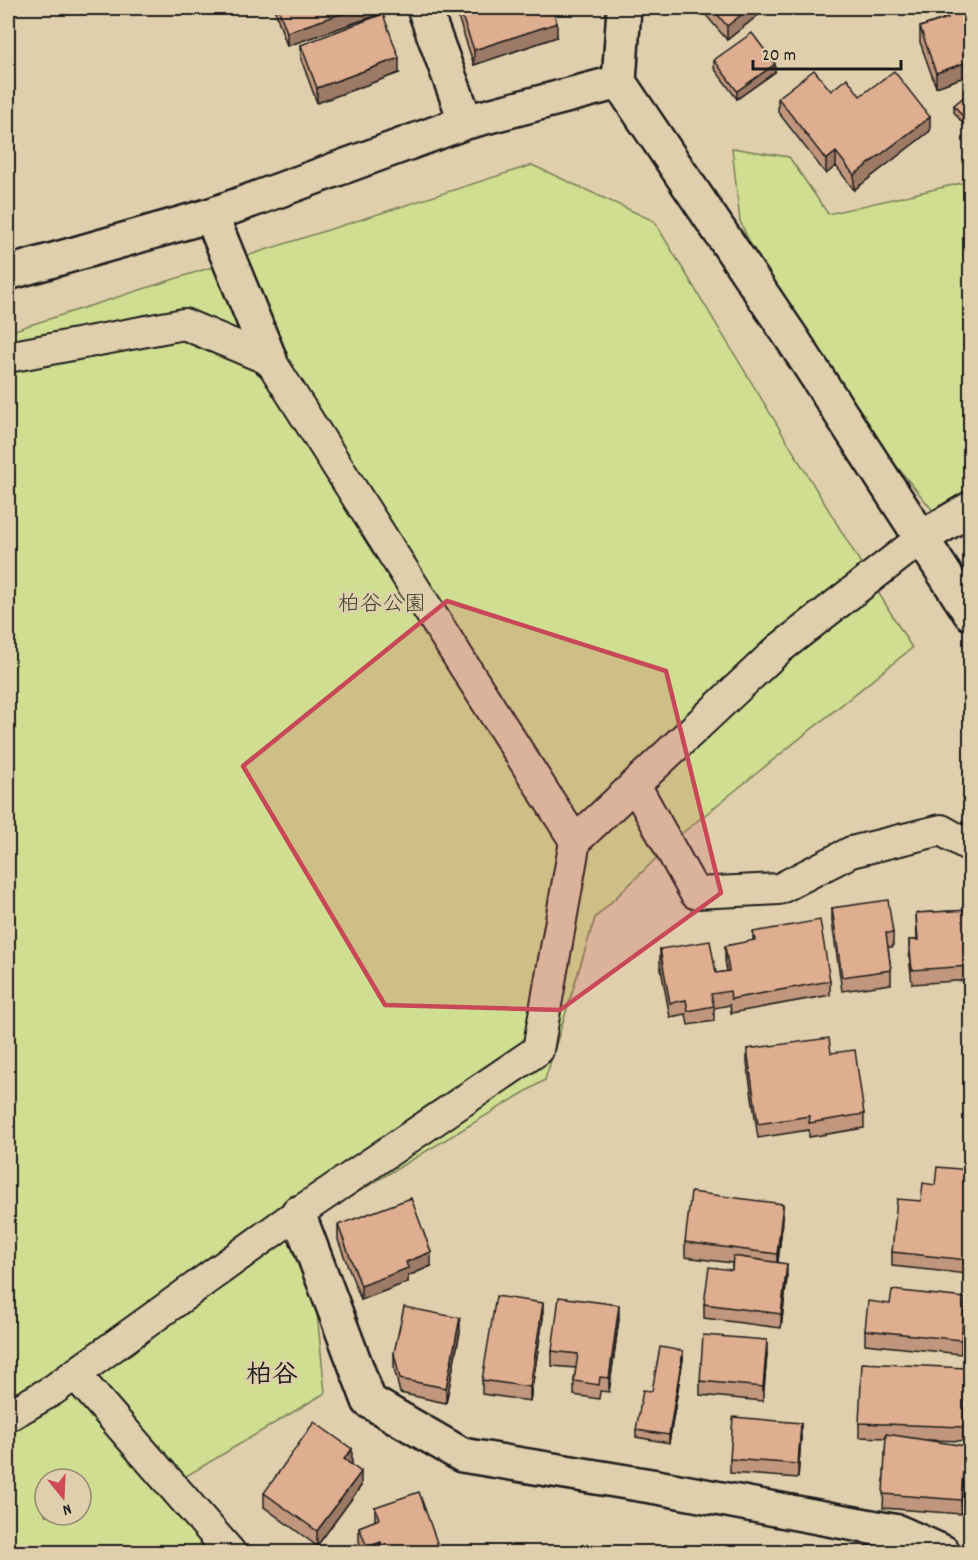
<svg xmlns="http://www.w3.org/2000/svg" width="978" height="1560" font-family="Dekko,'Klee One',sans-serif">
	<style>
		.green { fill: #cfde91; stroke: #767d56; stroke-width: 1.5; fill-rule: evenodd }
		.lines { fill: none; stroke-linecap: round; stroke-linejoin: round }
		.lane-casing { stroke: #1c1c1c; stroke-width: 34 }
		.street-casing { stroke: #1c1c1c; stroke-width: 38 }
		.lane { stroke: #e0cfac; stroke-width: 30 }
		.street { stroke: #e0cfac; stroke-width: 33 }
		.wall { fill: #c0967c; stroke: #1c1c1c; stroke-width: 1.5 }
		.shaded-wall { fill: #9c7a65; stroke: #1c1c1c; stroke-width: 1.5 }
		.building { fill: #dfae90; stroke: #1c1c1c; stroke-width: 1.5 }
		.marked { fill: #c84758; fill-opacity: 0.2; stroke: #c84758; stroke-width: 4.5; stroke-linejoin: round }
		.labels { text-anchor: middle; dominant-baseline: central; stroke-width: 5; stroke-linejoin: round; paint-order: stroke }
		.park-label { font-size: 22px; fill: #404333; stroke: #e0cfac }
		.quarter-label { font-size: 26px; font-weight: bold; fill: #1c1c1c; stroke: #e0cfac }
	</style>
	<rect width="100%" height="100%" fill="#e0cfac"/>
	<filter id="ink" filterUnits="userSpaceOnUse"><feTurbulence type="fractalNoise" baseFrequency=".0167" numOctaves="2"/><feDisplacementMap in="SourceGraphic" scale="12" xChannelSelector="R" yChannelSelector="G"/><feConvolveMatrix kernelMatrix="1 2 1 2 8 2 1 2 1" color-interpolation-filters="sRGB"/></filter>
	<g filter="url(#ink)">
		<path class="green" d="M 732,148 L 789,157 L 828,214 L 970,181 L 970,509 L 944,524 L 793,340 L 740,221 Z
			M 532,165 L 654,221 L 912,648 L 680,835 L 595,918 L 545,1080 L 308,1222 L 325,1393 L 166,1488 L 250,1552 L 8,1552 L 8,332 ZM 45,1479 L 81,1479 L 81,1515 L 45,1515 Z"/>
		<g class="lines">
			<g class="lane-casing">
				<path id="lane" d="M 8,357 L 184,324 L 270,360 L 575,841
					M 635,785 L 695,893 L 779,889 L 851,852 L 941,830 L 970,846
					M 75,1374 L 230,1552
					M 8,1416 L 53,1390 L 298,1213 L 538,1050 L 575,841 L 779,649 L 923,537"/>
			</g>
			<g class="street-casing">
				<path id="street" d="M 424,8 L 466,122
					M 624,8 L 619,82 L 793,340 L 970,613
					M 211,215 L 270,360
					M 8,273 L 211,215 L 466,122 L 619,82
					M 923,537 L 970,509
					M 298,1213 L 369,1401 L 462,1455 L 657,1487 L 898,1532 L 943,1552"/>
			</g>
			<use href="#lane" class="lane"/>
			<use href="#street" class="street"/>
		</g>
		<path class="wall" d="M 274,8 L 386,8 L 386,12 L 287,46 Z
			M 455,8 L 552,8 L 557,37 L 474,65 Z
			M 700,8 L 767,8 L 727,40 Z
			M 939,8 L 970,8 L 970,75 L 936,87 L 920,42 L 920,27 L 943,19 Z
			M 301,45 L 399,73 L 317,103 L 301,59 Z
			M 714,60 L 775,72 L 737,99 L 714,68 Z
			M 831,91 L 860,96 L 930,131 L 854,190 L 836,166 L 826,174 L 778,112 L 778,98 Z
			M 970,92 L 970,133 L 954,112 L 954,105 Z
			M 832,908 L 893,933 L 893,947 L 888,947 L 891,970 L 891,984 L 842,991 L 832,922 Z
			M 970,910 L 970,980 L 912,984 L 909,955 L 909,940 L 917,940 L 916,913 Z
			M 753,932 L 830,981 L 830,995 L 731,1013 L 730,1005 L 714,1008 L 714,1021 L 688,1025 L 686,1014 L 670,1017 L 660,964 L 660,949 L 716,973 L 727,972 L 725,960 L 725,946 L 753,941 Z
			M 747,1049 L 831,1053 L 864,1114 L 864,1128 L 809,1137 L 809,1130 L 758,1138 L 747,1063 Z
			M 970,1170 L 968,1274 L 892,1266 L 892,1252 L 921,1201 L 935,1185 Z
			M 783,1218 L 778,1262 L 787,1278 L 781,1328 L 704,1318 L 704,1304 L 732,1270 L 732,1263 L 685,1257 L 685,1242 Z
			M 338,1225 L 431,1266 L 408,1276 L 408,1282 L 361,1300 L 338,1240 Z
			M 965,1312 L 961,1354 L 865,1344 L 865,1330 Z
			M 543,1318 L 530,1401 L 482,1394 L 482,1380 Z
			M 619,1319 L 609,1392 L 600,1391 L 599,1399 L 574,1395 L 574,1381 L 576,1368 L 552,1366 L 552,1351 Z
			M 460,1332 L 446,1403 L 400,1393 L 394,1368 L 394,1353 Z
			M 767,1354 L 763,1401 L 700,1395 L 700,1381 Z
			M 683,1359 L 669,1443 L 636,1437 L 636,1430 L 652,1391 Z
			M 966,1382 L 963,1441 L 927,1440 L 965,1460 L 961,1514 L 883,1508 L 886,1438 L 859,1437 L 859,1423 Z
			M 801,1437 L 798,1478 L 730,1473 L 730,1459 Z
			M 352,1463 L 351,1464 L 361,1486 L 317,1546 L 264,1507 L 264,1493 Z
			M 375,1507 L 440,1552 L 363,1552 L 359,1541 L 359,1527 L 375,1521 Z"/>
		<path class="shaded-wall" d="M 358,8 L 386,8 L 386,12 L 287,46 L 287,32 Z
			M 750,8 L 767,8 L 727,40 L 727,26 Z
			M 557,23 L 557,37 L 474,65 L 474,50 Z
			M 399,58 L 399,73 L 317,103 L 317,88 Z
			M 970,61 L 970,75 L 936,87 L 936,73 Z
			M 775,64 L 775,72 L 737,99 L 737,91 Z
			M 930,117 L 930,131 L 854,190 L 854,175 Z
			M 836,152 L 836,166 L 826,174 L 826,160 Z
			M 783,1204 L 783,1218 L 777,1268 L 777,1254 Z
			M 970,1236 L 970,1250 L 968,1274 L 968,1260 Z
			M 431,1252 L 431,1266 L 408,1276 L 408,1282 L 361,1300 L 361,1286 L 406,1262 Z
			M 787,1264 L 787,1278 L 781,1328 L 781,1314 Z
			M 965,1298 L 965,1312 L 961,1354 L 961,1340 Z
			M 543,1303 L 543,1318 L 530,1401 L 530,1387 Z
			M 619,1305 L 619,1319 L 609,1392 L 609,1378 Z
			M 460,1318 L 460,1332 L 446,1403 L 446,1388 Z
			M 767,1340 L 767,1354 L 763,1401 L 763,1387 Z
			M 683,1351 L 683,1359 L 669,1443 L 669,1435 Z
			M 966,1368 L 966,1382 L 963,1441 L 963,1427 Z
			M 801,1423 L 801,1437 L 798,1478 L 798,1464 Z
			M 965,1446 L 965,1460 L 961,1514 L 961,1500 Z
			M 352,1449 L 352,1463 L 344,1473 L 344,1459 Z
			M 361,1472 L 361,1486 L 317,1546 L 317,1531 Z
			M 381,1542 L 381,1552 L 367,1552 L 367,1547 Z"/>
		<path class="building" d="M 278,8 L 358,8 L 287,32 Z
			M 459,8 L 552,8 L 557,23 L 474,50 Z
			M 712,8 L 750,8 L 727,26 Z
			M 944,8 L 970,8 L 970,61 L 936,73 L 920,27 L 948,18 Z
			M 383,14 L 399,58 L 317,88 L 301,45 Z
			M 752,33 L 775,64 L 737,91 L 714,60 Z
			M 814,70 L 831,91 L 847,78 L 860,96 L 894,71 L 930,117 L 854,175 L 836,152 L 826,160 L 778,98 Z
			M 970,92 L 970,126 L 954,105 Z
			M 888,900 L 893,933 L 886,933 L 891,970 L 842,977 L 832,908 Z
			M 970,910 L 970,966 L 912,970 L 909,940 L 918,940 L 916,913 Z
			M 820,920 L 830,981 L 731,999 L 730,991 L 711,994 L 714,1006 L 688,1011 L 686,1000 L 670,1003 L 660,949 L 710,941 L 716,973 L 729,971 L 725,946 L 755,940 L 753,932 Z
			M 829,1038 L 831,1053 L 855,1050 L 864,1114 L 809,1123 L 810,1116 L 758,1124 L 747,1049 Z
			M 937,1167 L 970,1170 L 970,1236 L 968,1260 L 892,1252 L 897,1199 L 921,1201 L 923,1183 L 935,1185 Z
			M 691,1192 L 783,1204 L 777,1254 L 685,1242 Z
			M 411,1198 L 431,1252 L 406,1262 L 408,1268 L 361,1286 L 338,1225 Z
			M 733,1256 L 787,1264 L 781,1314 L 704,1304 L 709,1267 L 732,1270 Z
			M 892,1290 L 965,1298 L 961,1340 L 865,1330 L 868,1301 L 890,1304 Z
			M 496,1296 L 543,1303 L 530,1387 L 482,1380 Z
			M 559,1297 L 619,1305 L 609,1378 L 600,1377 L 599,1385 L 574,1381 L 578,1354 L 552,1351 Z
			M 404,1307 L 460,1318 L 446,1388 L 400,1379 L 394,1353 Z
			M 703,1335 L 767,1340 L 763,1387 L 700,1381 Z
			M 660,1347 L 683,1351 L 669,1435 L 636,1430 L 643,1390 L 652,1391 Z
			M 862,1363 L 966,1368 L 963,1427 L 859,1423 Z
			M 733,1417 L 801,1423 L 798,1464 L 730,1459 Z
			M 314,1422 L 352,1449 L 344,1459 L 361,1472 L 317,1531 L 264,1493 Z
			M 886,1434 L 965,1446 L 961,1500 L 883,1494 Z
			M 419,1492 L 440,1551 L 437,1552 L 385,1552 L 381,1542 L 367,1547 L 359,1527 L 379,1519 L 375,1507 Z
			M 846,1548 L 854,1552 L 844,1552 Z"/>
	</g>
	<path class="marked" d="M 447,601 L 666,671 L 721,893 L 560,1010 L 385,1005 L 243,766 Z"/>
	<g class="labels">
		<g class="park-label">
			<text x="382" y="605">柏谷公園</text>
		</g>
		<g class="quarter-label">
			<text x="272" y="1376">柏谷</text>
		</g>
	</g>
	<rect width="978" height="1560" fill="none" stroke="#e0cfac" stroke-width="30"/>
	<rect x="15" y="15" width="948" height="1530" fill="none" stroke="#1c1c1c" stroke-width="2" filter="url(#ink)"/>
	<g transform="translate(63 1497) rotate(162)"><circle r="28" fill="#e0cfac" stroke="#928772" stroke-width="1.5"/>
	<path d="M0-4.5L10 22L0 15L-10 22Z" fill="#d1495b"/>
	<text y="-9" font-size="16" font-weight="bold" text-anchor="middle" fill="#1c1c1c">N</text>
	</g>
	<path d="M753 60v9h148v-9" fill="none" stroke="#1c1c1c" stroke-width="3"/>
	<text x="762" y="60" font-size="18" fill="#1c1c1c" stroke="#e0cfac" stroke-width="4.5" paint-order="stroke">20 m</text>
</svg>
